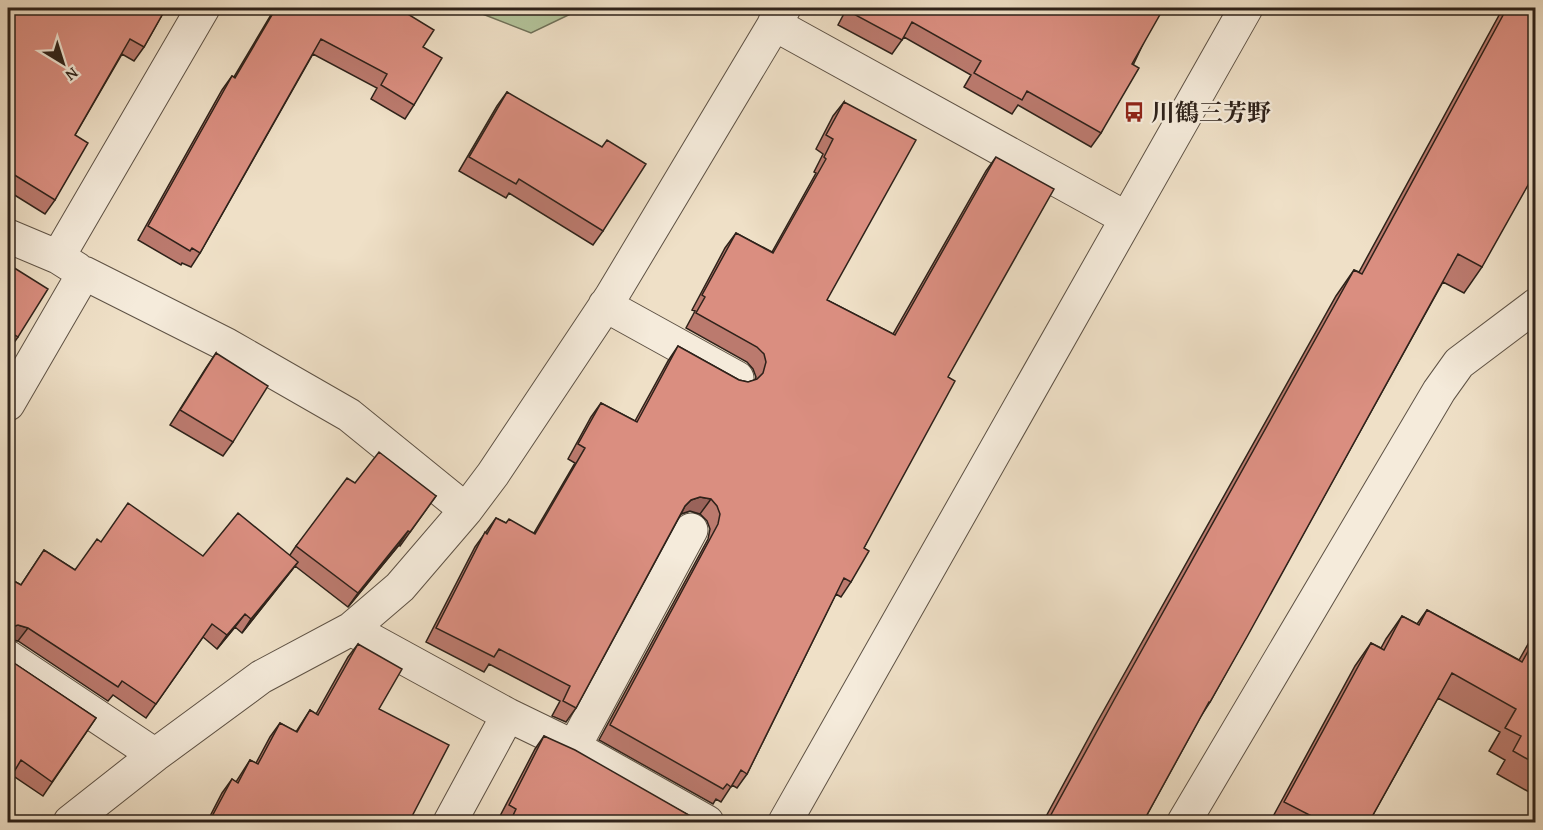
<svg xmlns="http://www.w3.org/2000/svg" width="1543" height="830" font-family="'Gentium Book Plus','Noto Serif JP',serif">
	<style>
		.green { fill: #b3c39a; stroke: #70725a; stroke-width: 1.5 }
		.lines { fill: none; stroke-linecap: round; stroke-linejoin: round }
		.minor-casing { stroke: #5e5245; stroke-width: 35 }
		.minor { stroke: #f5ebdb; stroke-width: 33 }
		.wall { fill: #bb7a6e; stroke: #2e221a; stroke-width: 1.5 }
		.shaded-wall { fill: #99635a; stroke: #2e221a; stroke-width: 1.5 }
		.building { fill: #da8e80; stroke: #2e221a; stroke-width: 1.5 }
		.labels { text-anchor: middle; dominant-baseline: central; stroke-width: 4.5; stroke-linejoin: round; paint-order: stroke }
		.poi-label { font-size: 24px; font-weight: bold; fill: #2e221a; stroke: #f5ebdb; text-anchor: start }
	</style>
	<rect width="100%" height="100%" fill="#efe0c7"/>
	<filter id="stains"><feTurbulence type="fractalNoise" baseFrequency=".00333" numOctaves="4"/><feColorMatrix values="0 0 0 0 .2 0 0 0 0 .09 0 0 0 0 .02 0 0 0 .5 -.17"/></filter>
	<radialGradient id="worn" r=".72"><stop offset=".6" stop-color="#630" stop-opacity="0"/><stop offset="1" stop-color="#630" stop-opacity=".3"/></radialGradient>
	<path class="green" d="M 473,8 L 583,8 L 531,33 L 480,13 Z"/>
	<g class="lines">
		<g class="minor-casing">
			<path id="minor" d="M 774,24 L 1126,218
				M 8,236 L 58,257 L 77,269
				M 58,257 L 203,8
				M 605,305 L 737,378
				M 8,404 L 84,273 L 227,345 L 349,415 L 466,510
				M 351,629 L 508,715 L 574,747 L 707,822
				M 8,657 L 155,755
				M 574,747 L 691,530
				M 70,822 L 155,755 L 261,677 L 351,629 L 400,587 L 466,510 L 493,474 L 611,297 L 784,8
				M 450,822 L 508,715
				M 785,822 L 1246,8
				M 1184,822 L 1439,391 L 1459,363 L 1536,305"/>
		</g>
		<use href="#minor" class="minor"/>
	</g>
	<path class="wall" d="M 8,8 L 166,8 L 144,47 L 134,61 L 122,54 L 75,135 L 55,200 L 45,214 L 8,191 Z
		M 275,8 L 398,8 L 423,47 L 414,105 L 405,119 L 371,99 L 377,88 L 313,54 L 200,253 L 191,267 L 182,263 L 181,265 L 138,240 L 222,90 L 232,76 L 234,77 Z
		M 847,8 L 1160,8 L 1101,133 L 1091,147 L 1018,105 L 1012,114 L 964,87 L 971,75 L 904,37 L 892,54 L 838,25 Z
		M 1503,8 L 1536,8 L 1482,267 L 1464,293 L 1443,282 L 1210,702 L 1201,716 L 1143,822 L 1043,822 L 1095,726 L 1336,296 L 1354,270 L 1359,272 Z
		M 507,92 L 603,231 L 593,245 L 509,193 L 506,198 L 459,171 L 497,106 Z
		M 844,102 L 827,300 L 893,334 L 986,171 L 996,157 L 948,377 L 864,548 L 851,582 L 841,597 L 836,594 L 747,774 L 737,788 L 732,785 L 721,802 L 716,799 L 713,804 L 599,740 L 708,539 L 710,529 L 707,521 L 700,514 L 690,511 L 681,514 L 576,708 L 566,722 L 552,716 L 560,701 L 489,664 L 484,672 L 426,642 L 475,547 L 496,518 L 506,523 L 534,533 L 575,463 L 568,459 L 591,417 L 601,403 L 635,421 L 668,361 L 678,346 L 739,380 L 748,382 L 755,380 L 756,377 L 753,369 L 747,362 L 686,328 L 695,311 L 692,310 L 725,248 L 736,233 L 772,252 L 816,173 L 814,172 L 823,154 L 816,149 L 833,116 Z
		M 8,264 L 18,337 L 8,351 Z
		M 216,353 L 233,442 L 223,456 L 170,425 L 206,368 Z
		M 355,483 L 436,496 L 400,546 L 399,545 L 348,607 L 295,566 L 242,633 L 235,627 L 217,649 L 203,637 L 146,718 L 113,695 L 108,701 L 18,641 L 8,639 L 8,590 L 14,581 L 21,585 L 44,550 L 75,570 L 101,542 L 203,556 L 290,555 L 296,546 Z
		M 1427,610 L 1519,660 L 1536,630 L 1536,796 L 1497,774 L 1505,760 L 1489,751 L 1500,732 L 1438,698 L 1369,822 L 1270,822 L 1355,666 L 1371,643 L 1381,648 L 1386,639 L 1402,616 L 1417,624 Z
		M 358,644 L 379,709 L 409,822 L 207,822 L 222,793 L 232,779 L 236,782 L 250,760 L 256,763 L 270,737 L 280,723 L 296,732 L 310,710 L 316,714 L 348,657 Z
		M 8,659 L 96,718 L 43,796 L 12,775 Z
		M 544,736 L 701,822 L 507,822 L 499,818 L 535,749 Z"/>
	<path class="shaded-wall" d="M 700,497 L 711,499 L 700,514 L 690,511 L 681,514 L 685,506 L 691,500 Z
		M 408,531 L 399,545 L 348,607 L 358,593 Z
		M 298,562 L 288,575 L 242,633 L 251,619 Z
		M 245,614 L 235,627 L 217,649 L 227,635 Z
		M 18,625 L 28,628 L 18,641 L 8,639 L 8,628 Z"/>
	<path class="building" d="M 8,8 L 166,8 L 144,47 L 130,39 L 75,135 L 88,143 L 55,200 L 8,171 Z
		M 276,8 L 398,8 L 434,30 L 423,47 L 442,58 L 414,105 L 381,85 L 387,74 L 321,39 L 200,253 L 192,248 L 190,251 L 148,226 L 232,76 L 235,78 Z
		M 849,8 L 1160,8 L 1159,9 L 1162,11 L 1132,64 L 1139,68 L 1101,133 L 1027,91 L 1022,100 L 974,73 L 981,61 L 912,22 L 902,40 L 848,11 Z
		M 1507,8 L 1536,8 L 1536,171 L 1482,267 L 1458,254 L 1248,635 L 1210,702 L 1209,702 L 1143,822 L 1047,822 L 1114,700 L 1354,270 L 1362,274 Z
		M 507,92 L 602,147 L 607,140 L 646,164 L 603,231 L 519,179 L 516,184 L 469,157 Z
		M 844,102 L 916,140 L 827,300 L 895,335 L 996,157 L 1054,189 L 948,377 L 955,381 L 864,548 L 869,551 L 851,582 L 844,578 L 747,774 L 741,770 L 731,787 L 727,784 L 723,789 L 610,725 L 718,524 L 720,514 L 717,506 L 711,499 L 700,497 L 691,500 L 685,506 L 576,708 L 563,701 L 570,686 L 499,649 L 494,657 L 436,628 L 485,532 L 487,534 L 496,518 L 506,523 L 509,519 L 535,534 L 585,448 L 578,444 L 601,403 L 637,422 L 678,346 L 739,380 L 748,382 L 757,379 L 763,373 L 766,362 L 764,354 L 757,347 L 696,313 L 705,297 L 702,295 L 736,233 L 773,253 L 826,159 L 824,157 L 833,139 L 826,135 Z
		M 8,264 L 48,289 L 18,337 L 15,335 L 8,347 Z
		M 216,353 L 268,386 L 233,442 L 180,410 Z
		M 379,452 L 436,496 L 410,532 L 408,531 L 358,593 L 296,546 L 347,478 L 355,483 Z
		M 128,503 L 203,556 L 238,513 L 298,562 L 251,619 L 245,614 L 227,635 L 212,624 L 156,704 L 122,681 L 118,687 L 28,628 L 18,625 L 8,628 L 8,592 L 14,581 L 21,585 L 44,550 L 75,570 L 97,539 L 101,542 Z
		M 1427,610 L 1522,662 L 1536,637 L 1536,764 L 1513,751 L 1521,736 L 1505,728 L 1516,709 L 1452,673 L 1369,822 L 1323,822 L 1284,802 L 1371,643 L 1384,650 L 1402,616 L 1419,625 Z
		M 358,644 L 402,669 L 379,709 L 449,745 L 409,822 L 209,822 L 232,779 L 238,783 L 250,760 L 258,764 L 280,723 L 297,732 L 310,710 L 318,715 Z
		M 8,659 L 96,718 L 52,782 L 21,760 L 8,782 Z
		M 544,736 L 575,750 L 701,822 L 510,822 L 516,809 L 509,805 Z
		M 121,818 L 129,822 L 118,822 Z"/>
	<defs>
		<g id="bus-bare" transform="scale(1.62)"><path d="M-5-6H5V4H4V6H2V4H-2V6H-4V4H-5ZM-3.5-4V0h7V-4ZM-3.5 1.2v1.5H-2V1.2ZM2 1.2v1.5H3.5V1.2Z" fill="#8f2418" stroke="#f5ebdb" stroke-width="2.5" paint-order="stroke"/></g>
	</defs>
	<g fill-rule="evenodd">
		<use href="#bus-bare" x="1134" y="112"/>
	</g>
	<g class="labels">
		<g class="poi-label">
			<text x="1151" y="112">川鶴三芳野</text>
		</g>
	</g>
	<rect width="1543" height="830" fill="none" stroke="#efe0c7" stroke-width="30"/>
	<rect x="9" y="9" width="1525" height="812" fill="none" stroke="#2e221a" stroke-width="3"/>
	<rect x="15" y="15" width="1513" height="800" fill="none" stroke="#2e221a" stroke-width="1.5"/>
	<g transform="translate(63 63) rotate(142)" stroke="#f5ebdb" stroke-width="4.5" paint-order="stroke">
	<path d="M0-4.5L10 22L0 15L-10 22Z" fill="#2e221a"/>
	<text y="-9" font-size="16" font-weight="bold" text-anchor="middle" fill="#2e221a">N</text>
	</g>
	<rect width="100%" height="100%" filter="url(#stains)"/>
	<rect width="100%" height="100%" fill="url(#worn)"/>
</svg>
